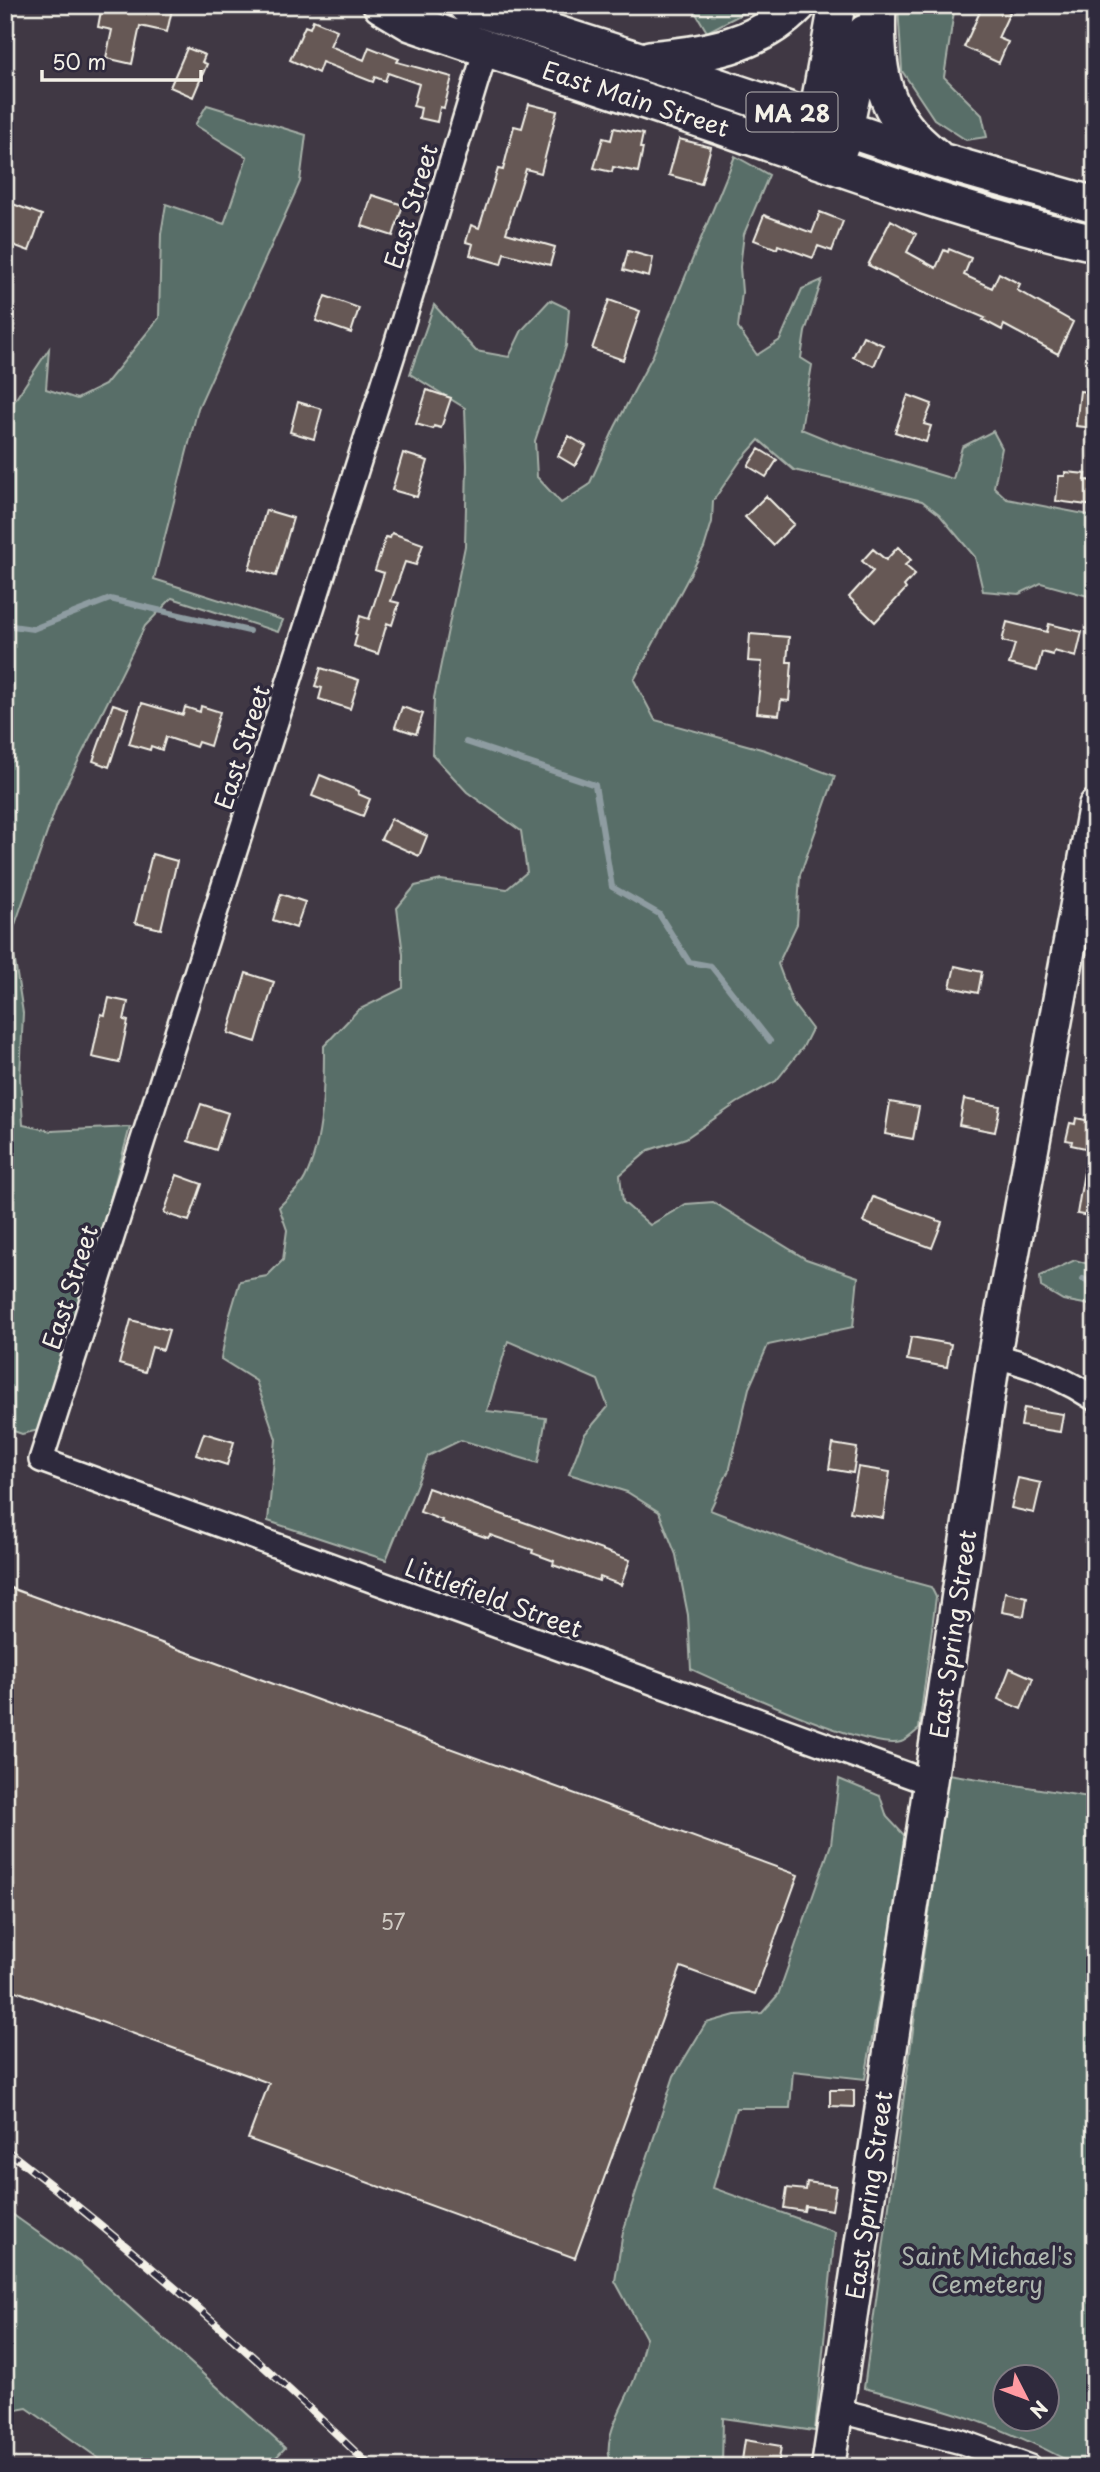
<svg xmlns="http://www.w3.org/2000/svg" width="1100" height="2472" font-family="'Playpen Sans',sans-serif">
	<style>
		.green { fill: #596e68; stroke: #a6b0a8; stroke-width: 2; fill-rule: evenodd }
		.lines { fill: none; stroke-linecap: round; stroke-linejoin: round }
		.stream { stroke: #8e9ca1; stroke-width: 6 }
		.building { fill: #665955; stroke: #f4f1e8; stroke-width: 2 }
		.street-casing { stroke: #f4f1e8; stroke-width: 28 }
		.secondary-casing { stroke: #f4f1e8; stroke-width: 37 }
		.primary-casing { stroke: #f4f1e8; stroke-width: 40 }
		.street { stroke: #2f2a3d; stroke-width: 23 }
		.secondary { stroke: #2f2a3d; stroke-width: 32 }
		.primary { stroke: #2f2a3d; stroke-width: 35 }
		.rail-casing { stroke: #f4f1e8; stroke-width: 8 }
		.rail { stroke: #2f2a3d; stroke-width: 5; stroke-dasharray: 16; stroke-linecap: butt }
		.labels { text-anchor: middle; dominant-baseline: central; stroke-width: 7; stroke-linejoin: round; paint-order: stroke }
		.number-label { font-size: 21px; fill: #d0cbc3 }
		.shield { fill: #2f2a3d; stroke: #b9b5b5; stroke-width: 2 }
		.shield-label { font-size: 23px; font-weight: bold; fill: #f4f1e8 }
		.street-label { font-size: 24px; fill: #f4f1e8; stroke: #2f2a3d }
		.park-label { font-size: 24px; fill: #aeb6ae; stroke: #2f2a3d }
	</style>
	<rect width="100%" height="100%" fill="#403844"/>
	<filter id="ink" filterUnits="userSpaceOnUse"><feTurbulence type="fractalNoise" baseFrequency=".0143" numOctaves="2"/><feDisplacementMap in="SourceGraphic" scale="14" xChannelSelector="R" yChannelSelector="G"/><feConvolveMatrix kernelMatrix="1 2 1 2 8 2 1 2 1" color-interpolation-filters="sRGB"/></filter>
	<g filter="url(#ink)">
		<path class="green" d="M 691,5 L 759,5 L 707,32 Z
			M 898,5 L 955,5 L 944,77 L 982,115 L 987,137 L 966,140 L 934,119 L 902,71 Z
			M 207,105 L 306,135 L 300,182 L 198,408 L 154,579 L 283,620 L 278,632 L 172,598 L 145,626 L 57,804 L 11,936 L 23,1013 L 20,1077 L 23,1125 L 51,1131 L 130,1127 L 107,1212 L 39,1430 L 22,1434 L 5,1428 L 5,415 L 49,349 L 46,389 L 77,399 L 105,385 L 159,318 L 161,234 L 166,204 L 224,224 L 247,157 L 195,125 Z
			M 735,156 L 769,175 L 744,234 L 740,267 L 742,292 L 738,328 L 757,355 L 780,340 L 802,289 L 822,280 L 805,332 L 801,358 L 812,365 L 801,429 L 835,443 L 953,479 L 962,447 L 993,431 L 1002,448 L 994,487 L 1007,499 L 1095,516 L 1095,598 L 1041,583 L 1019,594 L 983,591 L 975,557 L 939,514 L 922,501 L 794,470 L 759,440 L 741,460 L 713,501 L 712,522 L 704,548 L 634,680 L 655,720 L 765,750 L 835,776 L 800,875 L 797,924 L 778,964 L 793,1004 L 812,1029 L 803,1047 L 776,1081 L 737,1103 L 686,1138 L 649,1150 L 620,1175 L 623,1202 L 650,1225 L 686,1204 L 713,1202 L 806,1259 L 858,1277 L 853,1327 L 768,1345 L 749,1388 L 730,1468 L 710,1510 L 861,1568 L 931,1587 L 936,1597 L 919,1729 C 914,1733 907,1740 901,1742 C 869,1752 726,1685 691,1669 L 688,1615 L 676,1555 L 659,1512 L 627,1492 L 569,1474 L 584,1435 L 608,1407 L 598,1380 L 508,1341 L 487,1411 L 546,1418 L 538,1463 L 461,1440 L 428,1456 L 386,1560 L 268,1521 L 276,1439 L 256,1381 L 221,1359 L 229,1318 L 240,1281 L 267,1276 L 283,1260 L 287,1230 L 279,1207 C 287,1198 300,1189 305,1178 C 324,1140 324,1088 324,1046 L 358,1010 L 403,988 L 403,954 L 397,908 L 415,886 L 441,880 L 507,889 L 527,872 L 521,831 L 467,792 L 432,754 L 434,698 L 465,546 L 467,465 L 465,408 L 410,374 L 434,305 L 476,351 L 509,357 L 522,330 L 550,300 L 569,309 L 566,346 L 535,441 L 537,477 L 561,503 L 589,485 L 615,427 L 653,355 Z
			M 1075,1260 L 1095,1266 L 1095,1306 L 1063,1300 L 1041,1287 L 1040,1276 Z
			M 948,1774 L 1095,1798 L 1095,2460 L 1092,2467 L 1079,2467 C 1006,2426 944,2408 864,2388 ZM 1006,2378 L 1048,2378 L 1048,2420 L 1006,2420 Z
			M 839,1779 L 880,1796 L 887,1817 L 905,1836 L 898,1890 L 865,2079 L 793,2071 L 790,2108 L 736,2108 L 713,2188 L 835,2232 L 815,2431 L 723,2418 L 722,2467 L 613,2467 C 598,2441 625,2404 634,2380 C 639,2367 642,2352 646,2338 L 615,2281 L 623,2232 L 674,2076 L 706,2023 L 735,2015 L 762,2013 L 778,1995 L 831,1844 Z
			M 5,2209 L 79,2262 L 285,2448 L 267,2467 L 111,2467 L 27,2408 L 5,2412 Z"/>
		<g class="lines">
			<path class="stream" d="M 5,625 L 33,629 L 110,599 L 249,631
				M 466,742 L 595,785 L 612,887 L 659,914 L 689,962 L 711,966 L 770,1041
				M 1083,1279 L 1095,1285"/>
		</g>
		<path class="building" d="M 102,5 L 173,5 L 167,32 L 140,26 L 132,64 L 106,58 L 112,30 L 98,27 Z
			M 983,5 L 995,5 L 1010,12 L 998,38 L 1008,42 L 999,63 L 964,47 Z
			M 313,20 L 337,30 L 330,46 L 364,60 L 369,47 L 399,59 L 397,62 L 452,77 L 444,108 L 440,107 L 437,122 L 419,118 L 421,108 L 413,106 L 419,84 L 388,73 L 385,81 L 375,77 L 373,82 L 322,62 L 318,73 L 290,60 L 305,26 L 310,28 Z
			M 187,48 L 205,55 L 202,62 L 207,64 L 193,97 L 170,87 Z
			M 529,104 L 557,111 L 541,173 L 526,169 L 506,233 L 555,247 L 550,265 L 504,253 L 501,264 L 470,255 L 473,244 L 466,242 L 471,225 L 479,228 L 498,169 L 503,170 L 514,126 L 522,128 Z
			M 614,128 L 643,134 L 640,148 L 643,148 L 638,172 L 613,167 L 612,172 L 594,168 L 603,138 L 611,140 Z
			M 679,139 L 711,147 L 701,184 L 669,175 Z
			M 372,195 L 403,205 L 393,236 L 362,226 Z
			M 5,201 L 42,215 L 29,251 L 5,242 Z
			M 820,212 L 843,221 L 832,251 L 818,246 L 813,258 L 778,245 L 777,249 L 754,240 L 764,215 L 812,233 Z
			M 891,220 L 916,234 L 907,252 L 936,268 L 944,250 L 948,252 L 949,249 L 971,258 L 964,275 L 992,288 L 999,273 L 1020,284 L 1017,290 L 1073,322 L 1058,354 L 1004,325 L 1002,330 L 983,320 L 985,318 L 906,284 L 868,265 Z
			M 628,251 L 653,258 L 649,277 L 623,270 Z
			M 325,296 L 359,308 L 351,333 L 316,321 Z
			M 609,300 L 640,311 L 623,360 L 592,349 Z
			M 863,336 L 883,345 L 874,366 L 853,357 Z
			M 427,390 L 451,398 L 441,428 L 434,426 L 433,429 L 416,424 Z
			M 1080,391 L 1095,393 L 1095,428 L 1076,426 Z
			M 908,395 L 932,404 L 924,424 L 931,426 L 926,442 L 895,432 Z
			M 298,402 L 322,409 L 314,439 L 290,432 Z
			M 569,436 L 586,446 L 575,466 L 558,456 Z
			M 759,449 L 777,460 L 766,477 L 748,466 Z
			M 403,453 L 428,461 L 417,497 L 392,490 Z
			M 1065,472 L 1086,474 L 1085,480 L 1095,481 L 1095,506 L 1056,501 L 1059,476 L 1065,476 Z
			M 766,496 L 794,524 L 773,545 L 745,517 Z
			M 266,510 L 293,518 L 276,576 L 249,569 Z
			M 392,533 L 423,544 L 416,565 L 405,562 L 391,601 L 399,603 L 392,625 L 387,623 L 378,654 L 354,646 L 357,635 L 355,634 L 360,616 L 369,619 L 384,573 L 375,570 L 386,537 L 390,538 Z
			M 898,547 L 911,560 L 905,565 L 915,574 L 904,586 L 906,589 L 875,622 L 849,597 L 873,571 L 862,561 L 873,549 L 886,560 Z
			M 1007,622 L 1047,632 L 1049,624 L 1082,632 L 1076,657 L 1054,651 L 1053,655 L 1042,652 L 1037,671 L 1009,664 L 1015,644 L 1002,641 Z
			M 750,634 L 789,637 L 787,662 L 792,662 L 789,701 L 781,700 L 779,715 L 757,713 L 762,662 L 748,661 Z
			M 321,668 L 359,680 L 350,709 L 319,699 L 322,688 L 315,686 Z
			M 142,703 L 183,715 L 185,707 L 200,712 L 201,706 L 220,712 L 210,746 L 198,742 L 196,747 L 166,737 L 162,750 L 151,746 L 150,750 L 129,744 Z
			M 113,704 L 128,709 L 109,767 L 93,761 Z
			M 402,707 L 423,714 L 416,734 L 395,727 Z
			M 320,775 L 359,791 L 358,794 L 370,799 L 363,816 L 312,796 Z
			M 391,819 L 427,836 L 419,856 L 381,839 Z
			M 152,854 L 177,861 L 161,929 L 135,923 Z
			M 281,894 L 305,902 L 296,928 L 273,920 Z
			M 955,966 L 982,972 L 978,993 L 950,987 Z
			M 246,973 L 274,982 L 256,1042 L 228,1033 Z
			M 109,998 L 128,1002 L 124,1020 L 128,1021 L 119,1063 L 92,1057 L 101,1014 L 105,1015 Z
			M 964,1099 L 1000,1106 L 995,1132 L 959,1125 Z
			M 890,1102 L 919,1107 L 913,1139 L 885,1134 Z
			M 201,1104 L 228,1113 L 216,1150 L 188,1141 Z
			M 1076,1118 L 1095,1122 L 1095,1150 L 1071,1145 L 1072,1141 L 1066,1140 L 1070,1123 L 1075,1124 Z
			M 1085,1166 L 1095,1167 L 1095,1217 L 1077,1214 Z
			M 177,1175 L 202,1184 L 189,1221 L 164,1213 Z
			M 873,1197 L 942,1222 L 932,1248 L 863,1222 Z
			M 131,1320 L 169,1330 L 163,1350 L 152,1347 L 145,1372 L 119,1364 Z
			M 911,1337 L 951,1344 L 947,1367 L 907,1360 Z
			M 1024,1408 L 1063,1414 L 1060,1432 L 1021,1426 Z
			M 204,1433 L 234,1442 L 227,1465 L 196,1455 Z
			M 833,1444 L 857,1448 L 853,1473 L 829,1469 Z
			M 858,1467 L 890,1472 L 883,1518 L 850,1512 Z
			M 1018,1478 L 1041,1483 L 1034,1513 L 1011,1508 Z
			M 428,1488 L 630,1560 L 621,1585 L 600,1577 L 599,1581 L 553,1565 L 554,1561 L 532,1553 L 533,1550 L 490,1535 L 488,1538 L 441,1522 L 442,1520 L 420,1512 Z
			M 5,1586 L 798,1875 L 755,1994 L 681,1967 L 575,2258 L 248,2139 L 269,2083 L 5,1987 Z
			M 1005,1592 L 1027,1597 L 1024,1616 L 1002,1612 Z
			M 1010,1668 L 1033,1678 L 1021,1709 L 998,1699 Z
			M 830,2090 L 854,2090 L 854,2107 L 830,2106 Z
			M 807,2182 L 836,2186 L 832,2210 L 805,2206 L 804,2211 L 784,2208 L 787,2188 L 806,2190 Z
			M 745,2440 L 781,2446 L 778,2467 L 741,2467 Z"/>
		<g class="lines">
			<g class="street-casing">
				<path id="street" d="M 486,49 L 395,348 L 41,1460 L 930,1783
					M 994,1356 C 1031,1364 1063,1378 1095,1399
					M 836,2410 L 962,2442 L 1030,2467"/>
			</g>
			<g class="secondary-casing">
				<path id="secondary" d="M 828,2467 L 994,1356 L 1095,806"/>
			</g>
			<g class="primary-casing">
				<path id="primary" d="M 381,5 L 411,23 C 518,60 627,94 734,131 C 853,172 971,216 1095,243
					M 466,5 L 639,60 L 944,162 L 1095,205
					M 878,5 C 875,68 881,116 935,156
					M 650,59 C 706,53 757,47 798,5
					M 809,142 L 816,120 L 837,5
					M 839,149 L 845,129 L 865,33"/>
			</g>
			<use href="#street" class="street"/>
			<use href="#secondary" class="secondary"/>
			<use href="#primary" class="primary"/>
			<g class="rail-casing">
				<path id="rail" d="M 5,2149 C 133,2248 254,2354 371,2467"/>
			</g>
			<use href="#rail" class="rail"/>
		</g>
	</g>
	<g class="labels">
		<g class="number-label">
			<text x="393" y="1921">57</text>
		</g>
		<rect class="shield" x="746.5" y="92.5" width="91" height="39" rx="5"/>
		<g class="shield-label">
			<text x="792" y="112">MA 28</text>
		</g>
		<g class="street-label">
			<text transform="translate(636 98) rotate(18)">East Main Street</text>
			<text transform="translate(410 206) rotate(-73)">East Street</text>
			<text transform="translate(241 747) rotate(-72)">East Street</text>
			<text transform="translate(69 1287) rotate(-72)">East Street</text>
			<text transform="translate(494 1597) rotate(20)">Littlefield Street</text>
			<text transform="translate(952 1634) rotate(-82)">East Spring Street</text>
			<text transform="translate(868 2195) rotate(-82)">East Spring Street</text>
		</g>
		<g class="park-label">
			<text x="987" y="2255">Saint Michael's<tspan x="987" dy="28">Cemetery</tspan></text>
		</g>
	</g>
	<rect width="1100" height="2472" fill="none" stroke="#2f2a3d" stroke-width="28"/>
	<rect x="14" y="14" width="1072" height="2444" fill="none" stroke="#f4f1e8" stroke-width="2.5" filter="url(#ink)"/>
	<g transform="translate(1026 2398) rotate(132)"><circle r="33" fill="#2f2a3d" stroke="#7e7a81" stroke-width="2"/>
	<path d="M0-5L12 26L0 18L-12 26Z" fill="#ff9aa2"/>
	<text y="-10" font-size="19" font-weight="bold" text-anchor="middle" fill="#f4f1e8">N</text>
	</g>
	<path d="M42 70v10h159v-10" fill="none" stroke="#f4f1e8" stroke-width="3.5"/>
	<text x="52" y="70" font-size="21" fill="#f4f1e8" stroke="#2f2a3d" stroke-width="5" paint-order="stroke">50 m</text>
</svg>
